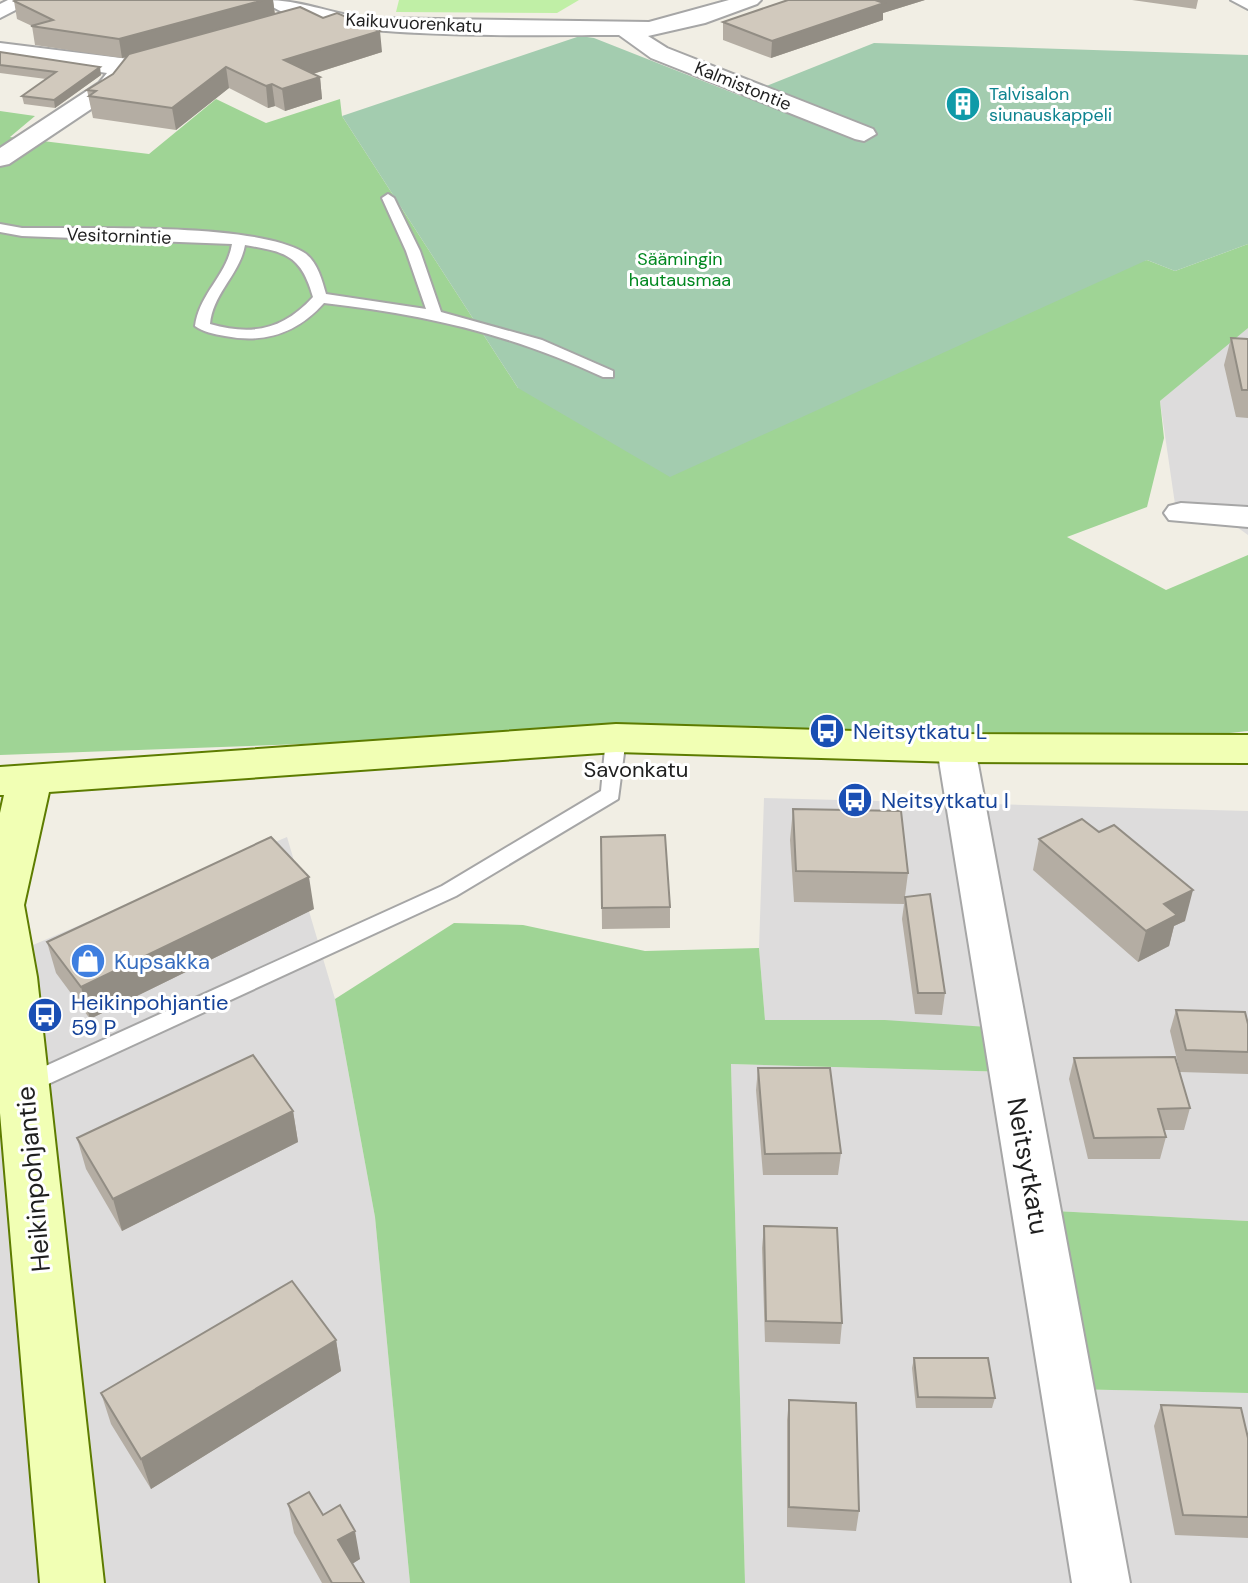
<svg xmlns="http://www.w3.org/2000/svg" width="1248" height="1583" font-family="'DM Sans',sans-serif">
	<style>
		.residential { fill: #dddcdc }
		.grass { fill: #c0efa6 }
		.forest { fill: #9fd495 }
		.cemetery { fill: #a3ccaf }
		.lines { fill: none; stroke-linecap: round; stroke-linejoin: round }
		.lane-casing { stroke: #a6a6a6; stroke-width: 4 }
		.street-casing { stroke: #a6a6a6; stroke-width: 4 }
		.secondary-casing { stroke: #5d7c00; stroke-width: 4 }
		.lane { fill: #fff; fill-rule: evenodd }
		.street { fill: #fff; fill-rule: evenodd }
		.secondary { fill: #f1ffb4; fill-rule: evenodd }
		.wall { fill: #b4ada3 }
		.shaded-wall { fill: #928d84 }
		.building { fill: #d1c9bd; stroke: #928d84; stroke-width: 2 }
		.labels { text-anchor: middle; dominant-baseline: central; stroke-width: 6; stroke-linejoin: round; paint-order: stroke }
		.far-street-label { font-size: 18px; fill: #1f1f1f; stroke: #fff }
		.far-culture-label { font-size: 18px; fill: #0d838f; stroke: #fff; text-anchor: start }
		.far-park-label { font-size: 18px; fill: #028820; stroke: #fff }
		.transit-label { font-size: 22px; fill: #164399; stroke: #fff; text-anchor: start }
		.street-label { font-size: 22px; fill: #1f1f1f; stroke: #fff }
		.shop-label { font-size: 22px; fill: #366cbe; stroke: #fff; text-anchor: start }
		.near-street-label { font-size: 26px; fill: #1f1f1f; stroke: #fff }
	</style>
	<rect width="100%" height="100%" fill="#f1eee4"/>
	<path class="residential" d="M 1248,325 L 1248,535 L 1223,517 L 1176,511 L 1160,401 Z
		M 764,798 L 1248,811 L 1248,1221 L 1035,1210 L 1067,1389 L 1248,1393 L 1248,1583 L 745,1583 L 731,1064 L 1011,1072 L 885,1020 L 765,1020 L 759,948 Z
		M 287,837 L 335,999 L 375,1217 L 410,1583 L 0,1583 L 0,959 Z"/>
	<path class="grass" d="M 399,0 L 579,0 L 557,13 L 396,12 Z"/>
	<path class="forest" d="M 216,99 L 266,123 L 340,99 L 342,116 L 518,388 L 1147,260 L 1175,271 L 1248,244 L 1248,328 L 1160,401 L 1164,438 L 1147,507 L 1067,537 L 1166,590 L 1248,555 L 1248,731 L 1211,735 L 1030,737 L 613,724 L 441,739 L 0,755 L 0,111 L 35,116 L 10,137 L 149,154 Z
		M 454,923 L 523,925 L 645,951 L 759,948 L 765,1020 L 885,1020 L 1002,1028 L 1011,1072 L 731,1064 L 745,1583 L 410,1583 L 375,1217 L 335,999 Z
		M 1035,1210 L 1248,1221 L 1248,1393 L 1067,1389 Z"/>
	<path class="cemetery" d="M 580,36 L 594,38 L 741,96 L 874,43 L 1248,55 L 1248,244 L 1175,271 L 1147,260 L 670,477 L 518,388 L 342,116 Z"/>
	<g class="lines">
		<g class="lane-casing">
			<path id="lane" d="M 388,194 L 394,198 L 420,251 L 441,312 L 542,340 L 613,371 L 613,377 L 603,377 C 512,334 422,314 324,303 C 297,333 265,344 225,336 C 214,334 203,332 195,326 C 199,294 227,275 232,244 L 22,236 L 0,232 L 0,224 L 22,228 C 87,229 251,222 303,252 C 317,260 322,280 326,294 L 426,309 L 406,251 L 382,198 ZM 245,245 C 286,252 301,255 313,297 C 283,330 252,336 210,324 C 213,293 240,274 245,245 Z
				M 616,732 L 626,738 L 618,799 L 456,896 L 33,1091 L 25,1094 L 17,1091 L 13,1085 L 17,1079 L 442,886 L 601,791 L 606,738 Z"/>
		</g>
		<g class="street-casing">
			<path id="street" d="M 8,0 L 35,0 L 0,18 L 0,4 Z
				M 265,0 C 300,0 330,13 364,18 L 649,22 L 729,0 L 761,0 L 757,4 L 705,23 L 648,36 L 667,48 L 873,129 L 876,134 L 864,141 L 855,139 L 651,58 L 619,35 C 555,34 300,44 265,0 Z
				M 1231,0 L 1248,0 L 1248,9 Z
				M 0,43 L 129,59 L 140,66 L 115,93 L 9,164 L 0,166 L 0,148 L 99,83 L 107,73 L 0,57 Z
				M 1181,503 L 1248,507 L 1248,527 L 1169,520 L 1164,513 L 1169,506 Z
				M 956,736 L 970,739 L 975,748 L 1130,1583 L 1072,1583 L 937,748 L 942,739 Z"/>
		</g>
		<g class="secondary-casing">
			<path id="secondary" d="M 616,724 L 956,734 L 1248,735 L 1248,763 L 956,762 L 616,752 L 49,792 L 24,905 L 37,977 L 104,1583 L 40,1583 L 0,1113 L 0,813 L 4,795 L 0,795 L 0,767 Z"/>
		</g>
		<use href="#lane" class="lane"/>
		<use href="#street" class="street"/>
		<use href="#secondary" class="secondary"/>
	</g>
	<path class="wall" d="M 16,0 L 273,0 L 275,14 L 382,52 L 313,74 L 320,77 L 322,99 L 285,111 L 275,106 L 268,108 L 229,88 L 176,130 L 93,118 L 87,90 L 113,74 L 127,57 L 122,58 L 35,45 L 32,26 L 17,19 L 14,1 Z
		M 788,0 L 925,0 L 883,13 L 883,20 L 771,58 L 723,40 L 723,22 Z
		M 1132,0 L 1198,0 L 1196,9 Z
		M 0,52 L 101,75 L 55,108 L 24,104 L 22,96 L 46,79 L 0,73 Z
		M 1231,338 L 1248,339 L 1248,418 L 1236,417 L 1224,365 Z
		M 793,809 L 908,873 L 904,904 L 794,902 L 790,840 Z
		M 601,837 L 670,907 L 670,928 L 602,929 Z
		M 1039,839 L 1185,921 L 1174,926 L 1169,946 L 1138,962 L 1033,870 Z
		M 905,897 L 945,993 L 942,1015 L 915,1014 L 902,919 Z
		M 314,909 L 90,1019 L 56,973 L 47,942 Z
		M 1176,1010 L 1248,1024 L 1248,1074 L 1180,1072 L 1170,1031 Z
		M 1074,1058 L 1190,1108 L 1184,1130 L 1164,1130 L 1166,1137 L 1160,1159 L 1088,1159 L 1069,1079 Z
		M 758,1068 L 841,1153 L 838,1175 L 763,1175 L 756,1090 Z
		M 293,1111 L 298,1142 L 122,1231 L 86,1169 L 77,1138 Z
		M 764,1226 L 842,1323 L 840,1344 L 765,1342 L 762,1248 Z
		M 336,1340 L 341,1371 L 151,1489 L 111,1424 L 101,1393 Z
		M 914,1358 L 995,1398 L 992,1408 L 916,1408 L 912,1368 Z
		M 789,1400 L 859,1511 L 856,1531 L 787,1527 L 787,1420 Z
		M 1161,1405 L 1248,1438 L 1248,1538 L 1175,1535 L 1154,1426 Z
		M 288,1504 L 323,1515 L 360,1559 L 352,1564 L 364,1583 L 322,1583 L 294,1533 Z"/>
	<path class="shaded-wall" d="M 264,0 L 273,0 L 275,16 L 122,58 L 119,39 Z
		M 873,0 L 925,0 L 883,13 L 883,20 L 771,58 L 772,41 Z
		M 380,31 L 382,52 L 287,82 L 284,60 Z
		M 100,67 L 101,75 L 55,108 L 54,100 Z
		M 226,67 L 229,88 L 176,130 L 172,108 Z
		M 320,77 L 322,99 L 285,111 L 282,89 Z
		M 272,84 L 275,106 L 268,108 L 266,86 Z
		M 309,877 L 314,909 L 90,1019 L 81,987 Z
		M 1193,890 L 1185,921 L 1174,926 L 1169,946 L 1138,962 L 1146,931 L 1164,904 Z
		M 293,1111 L 298,1142 L 122,1231 L 113,1199 Z
		M 336,1340 L 341,1371 L 151,1489 L 141,1459 Z
		M 355,1531 L 360,1559 L 344,1569 L 338,1540 Z"/>
	<path class="building" d="M 16,0 L 264,0 L 119,39 L 31,26 L 53,20 L 14,1 Z
		M 788,0 L 875,0 L 884,3 L 772,41 L 723,22 Z
		M 300,7 L 323,18 L 337,13 L 380,31 L 284,60 L 320,77 L 282,89 L 272,84 L 266,86 L 226,67 L 172,108 L 89,96 L 96,91 L 87,90 L 113,74 L 129,54 Z
		M 0,52 L 100,67 L 54,100 L 22,96 L 56,72 L 0,65 Z
		M 1231,338 L 1248,339 L 1248,390 L 1242,390 Z
		M 793,809 L 901,811 L 908,873 L 796,871 Z
		M 1082,819 L 1099,832 L 1114,825 L 1193,890 L 1164,904 L 1177,915 L 1146,931 L 1039,839 Z
		M 665,835 L 670,907 L 602,908 L 601,837 Z
		M 271,837 L 309,877 L 81,987 L 47,942 Z
		M 930,894 L 945,993 L 918,993 L 905,897 Z
		M 1176,1010 L 1245,1012 L 1248,1024 L 1248,1052 L 1186,1050 Z
		M 253,1055 L 293,1111 L 113,1199 L 77,1138 Z
		M 1175,1057 L 1190,1108 L 1158,1109 L 1166,1137 L 1094,1138 L 1074,1058 Z
		M 758,1068 L 830,1068 L 841,1153 L 765,1154 Z
		M 764,1226 L 837,1228 L 842,1323 L 766,1321 Z
		M 292,1281 L 336,1340 L 141,1459 L 101,1393 Z
		M 914,1358 L 988,1358 L 995,1398 L 918,1397 Z
		M 789,1400 L 856,1403 L 859,1511 L 789,1507 Z
		M 1161,1405 L 1241,1408 L 1248,1438 L 1248,1517 L 1183,1515 Z
		M 309,1492 L 323,1515 L 340,1505 L 355,1531 L 338,1540 L 364,1583 L 332,1583 L 288,1504 Z"/>
	<defs>
		<g id="building-disc" transform="scale(1.8)"><circle r="9.5" fill="#0f9aa8" stroke="#fff"/><path d="M-4-6H4V6H1V3H-1V6H-4ZM-2.5-4.3h1.7v1.8h-1.7ZM.8-4.3h1.7v1.8H.8ZM-2.5-1h1.7V.8h-1.7ZM.8-1h1.7V.8H.8Z" fill="#fff"/></g>
		<g id="bus-disc" transform="scale(1.8)"><circle r="9.5" fill="#1a4fb4" stroke="#fff"/><path d="M-5-6H5V4H4V6H2V4H-2V6H-4V4H-5ZM-3.5-4V0h7V-4ZM-3.5 1.2v1.5H-2V1.2ZM2 1.2v1.5H3.5V1.2Z" fill="#fff"/></g>
		<g id="shop-disc" transform="scale(1.8)"><circle r="9.5" fill="#3f7fe0" stroke="#fff"/><path d="M-5-2.5h2.3a2.7 3.5 0 0 1 5.4 0H5L5.5 6h-11ZM-1.5-2.5h3a1.5 2.3 0 0 0-3 0Z" fill="#fff"/></g>
	</defs>
	<g fill-rule="evenodd">
		<use href="#building-disc" x="963" y="104"/>
		<use href="#bus-disc" x="827" y="731"/>
		<use href="#bus-disc" x="855" y="800"/>
		<use href="#shop-disc" x="88" y="961"/>
		<use href="#bus-disc" x="45" y="1015"/>
	</g>
	<g class="labels">
		<g class="far-street-label">
			<text transform="translate(414 23) rotate(3)">Kaikuvuorenkatu</text>
			<text transform="translate(743 86) rotate(22)">Kalmistontie</text>
			<text transform="translate(119 236) rotate(2)">Vesitornintie</text>
		</g>
		<g class="far-culture-label">
			<text x="989" y="94">Talvisalon<tspan x="989" dy="21">siunauskappeli</tspan></text>
		</g>
		<g class="far-park-label">
			<text x="680" y="259">Säämingin<tspan x="680" dy="21">hautausmaa</tspan></text>
		</g>
		<g class="transit-label">
			<text x="853" y="731">Neitsytkatu L</text>
			<text x="881" y="800">Neitsytkatu I</text>
			<text x="71" y="1002">Heikinpohjantie<tspan x="71" dy="25">59 P</tspan></text>
		</g>
		<g class="street-label">
			<text x="636" y="769">Savonkatu</text>
		</g>
		<g class="shop-label">
			<text x="114" y="961">Kupsakka</text>
		</g>
		<g class="near-street-label">
			<text transform="translate(1028 1166) rotate(80)">Neitsytkatu</text>
			<text transform="translate(33 1179) rotate(-95)">Heikinpohjantie</text>
		</g>
	</g>
</svg>
